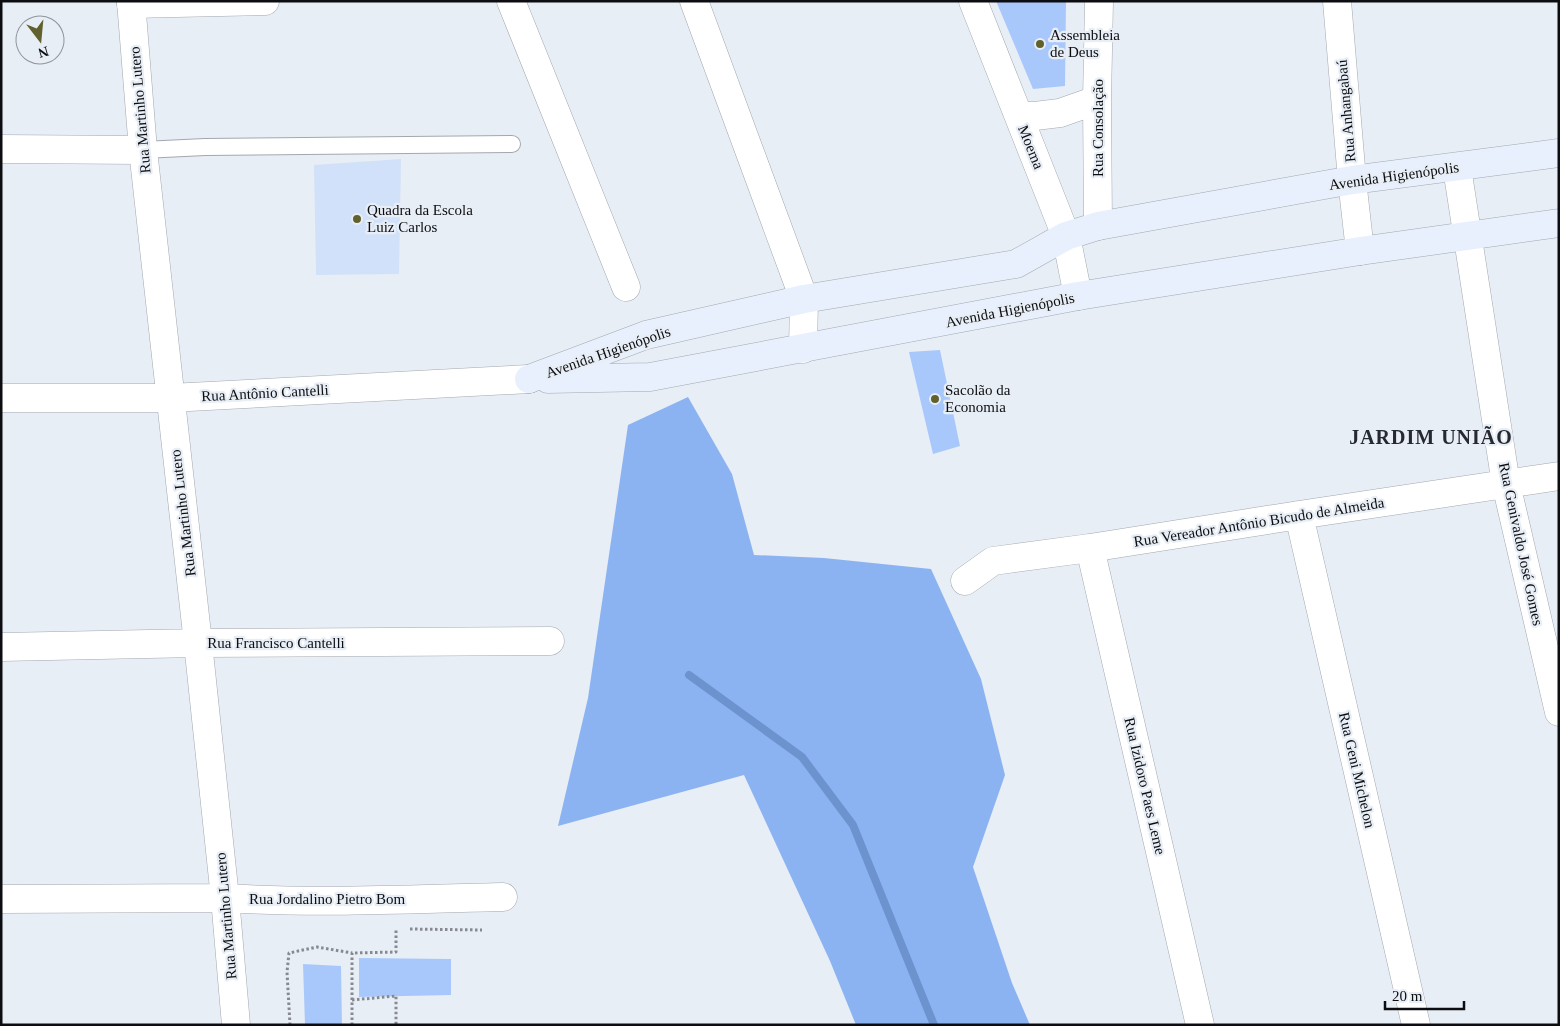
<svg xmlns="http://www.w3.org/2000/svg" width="1560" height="1026" font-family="'Times New Roman',serif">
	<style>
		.green { fill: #d1e1f9 }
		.forest { fill: #8cb3f1 }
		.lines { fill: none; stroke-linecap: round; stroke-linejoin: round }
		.stream { stroke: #6d93cf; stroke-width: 8 }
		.building { fill: #a8c8fb }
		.service-casing { stroke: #a3a8af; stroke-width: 18 }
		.minor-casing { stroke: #a3a8af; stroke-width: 29 }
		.tertiary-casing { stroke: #a3a8af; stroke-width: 29 }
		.secondary-casing { stroke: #a3a8af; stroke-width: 29 }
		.path { stroke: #868a90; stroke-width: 3; stroke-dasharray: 2.5 2.5; stroke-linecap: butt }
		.service { stroke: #fff; stroke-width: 16 }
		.minor { stroke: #fff; stroke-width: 28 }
		.tertiary { stroke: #fff; stroke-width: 28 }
		.secondary { stroke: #e8f0fd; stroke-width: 28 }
		.poi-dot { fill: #61612e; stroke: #e8eef6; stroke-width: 2 }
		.labels { text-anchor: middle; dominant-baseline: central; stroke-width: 4.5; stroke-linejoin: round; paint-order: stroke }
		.poi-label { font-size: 15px; fill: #0c0d10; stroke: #e8eef6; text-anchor: start }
		.street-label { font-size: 15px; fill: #0c0d10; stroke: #e8eef6 }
		.district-label { font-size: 20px; font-weight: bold; letter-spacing: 1px; fill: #262a30; stroke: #e8eef6 }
	</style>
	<rect width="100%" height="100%" fill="#e8eef6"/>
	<path class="green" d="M 401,159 L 399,274 L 316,275 L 314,165 Z"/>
	<path class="forest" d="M 688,397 L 732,474 L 754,555 L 824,558 L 931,569 L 981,679 L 1005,775 L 973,867 L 1012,983 L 1030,1025 L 856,1025 L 830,961 L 744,775 L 558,826 L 588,698 L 628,425 Z"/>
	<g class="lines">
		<path class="stream" d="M 689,675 L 802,757 L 853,825 L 934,1025"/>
	</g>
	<path class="building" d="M 996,1 L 1066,2 L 1065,86 L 1033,89 Z
		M 940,350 L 960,446 L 933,454 L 909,352 Z
		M 359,958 L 451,959 L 451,995 L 359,997 Z
		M 303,964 L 341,966 L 342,1025 L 305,1025 Z"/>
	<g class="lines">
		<g class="service-casing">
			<path id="service" d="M 143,150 L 205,147 L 512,144"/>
		</g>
		<g class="minor-casing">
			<path id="minor" d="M 511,1 L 626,287
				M 694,1 L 804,299 L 803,349
				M 973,1 L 1066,236 L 1078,296
				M 131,4 L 265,1
				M 1019,116 L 1035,116 L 1060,113 L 1097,100
				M 1,149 L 143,150
				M 1457,168 L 1506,484 L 1559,712
				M 1098,226 L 1097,100 L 1099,1
				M 1299,515 L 1416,1025
				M 1090,548 L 1200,1025
				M 965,581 L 993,561 L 1090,548 L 1299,515 L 1559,476
				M 1,899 L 225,898 C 318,904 411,899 503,897
				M 236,1025 L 225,898 L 198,643 L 550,641"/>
		</g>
		<g class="tertiary-casing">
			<path id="tertiary" d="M 1337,1 L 1352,180 L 1360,251
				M 1,398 L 170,398 L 529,379
				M 1,647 L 198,643 L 143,150 L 131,1"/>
		</g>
		<g class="secondary-casing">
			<path id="secondary" d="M 529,379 L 646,335 L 804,299 L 1016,264 L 1066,236 L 1098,226 L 1352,180 L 1559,153
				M 548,379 L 650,377 L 1078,296 L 1360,251 L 1559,223"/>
		</g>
		<path class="path" d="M 410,929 L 482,930
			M 352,1000 L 396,996 L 396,1025
			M 290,1025 L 287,972 L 289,953 L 317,947 L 352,953
			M 352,1025 L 352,953 L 396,952 L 396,929"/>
		<use href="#service" class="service"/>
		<use href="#minor" class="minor"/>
		<use href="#tertiary" class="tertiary"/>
		<use href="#secondary" class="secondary"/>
	</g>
	<g class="poi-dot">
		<circle cx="1040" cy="44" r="5"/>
		<circle cx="357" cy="219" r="5"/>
		<circle cx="935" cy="399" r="5"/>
	</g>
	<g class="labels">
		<g class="poi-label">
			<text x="1050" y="35">Assembleia<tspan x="1050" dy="17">de Deus</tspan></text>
			<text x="367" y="210">Quadra da Escola<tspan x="367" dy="17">Luiz Carlos</tspan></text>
			<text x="945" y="390">Sacolão da<tspan x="945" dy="17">Economia</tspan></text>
		</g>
		<g class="street-label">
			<text transform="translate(140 110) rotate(-95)">Rua Martinho Lutero</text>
			<text transform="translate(1346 111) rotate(-95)">Rua Anhangabaú</text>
			<text transform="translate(1098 128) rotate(-90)">Rua Consolação</text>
			<text transform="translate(1031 147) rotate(68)">Moema</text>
			<text transform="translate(1394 176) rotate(-8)">Avenida Higienópolis</text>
			<text transform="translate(1010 310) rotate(-11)">Avenida Higienópolis</text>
			<text transform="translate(608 352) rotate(-19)">Avenida Higienópolis</text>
			<text transform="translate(265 393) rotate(-3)">Rua Antônio Cantelli</text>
			<text transform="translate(183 513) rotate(-97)">Rua Martinho Lutero</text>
			<text transform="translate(1259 522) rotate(-9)">Rua Vereador Antônio Bicudo de Almeida</text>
			<text transform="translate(1521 544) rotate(78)">Rua Genivaldo José Gomes</text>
			<text x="276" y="643">Rua Francisco Cantelli</text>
			<text transform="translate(1357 770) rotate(77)">Rua Geni Michelon</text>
			<text transform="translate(1145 786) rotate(77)">Rua Izidoro Paes Leme</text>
			<text x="327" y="899">Rua Jordalino Pietro Bom</text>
			<text transform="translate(226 916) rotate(-95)">Rua Martinho Lutero</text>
		</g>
		<g class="district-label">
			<text x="1431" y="437">JARDIM UNIÃO</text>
		</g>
	</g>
	<rect width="1560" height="1026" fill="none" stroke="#0c0d10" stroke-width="5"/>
	<g transform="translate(40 40) rotate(164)"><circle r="24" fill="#e8eef6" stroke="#90949a"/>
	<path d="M0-4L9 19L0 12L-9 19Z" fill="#61612e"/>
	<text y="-8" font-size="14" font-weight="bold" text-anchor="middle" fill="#0c0d10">N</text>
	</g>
	<path d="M1385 1001v8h79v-8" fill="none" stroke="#0c0d10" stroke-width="2.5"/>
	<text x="1392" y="1001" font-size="15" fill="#0c0d10" stroke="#e8eef6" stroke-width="4" paint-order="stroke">20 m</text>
</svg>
